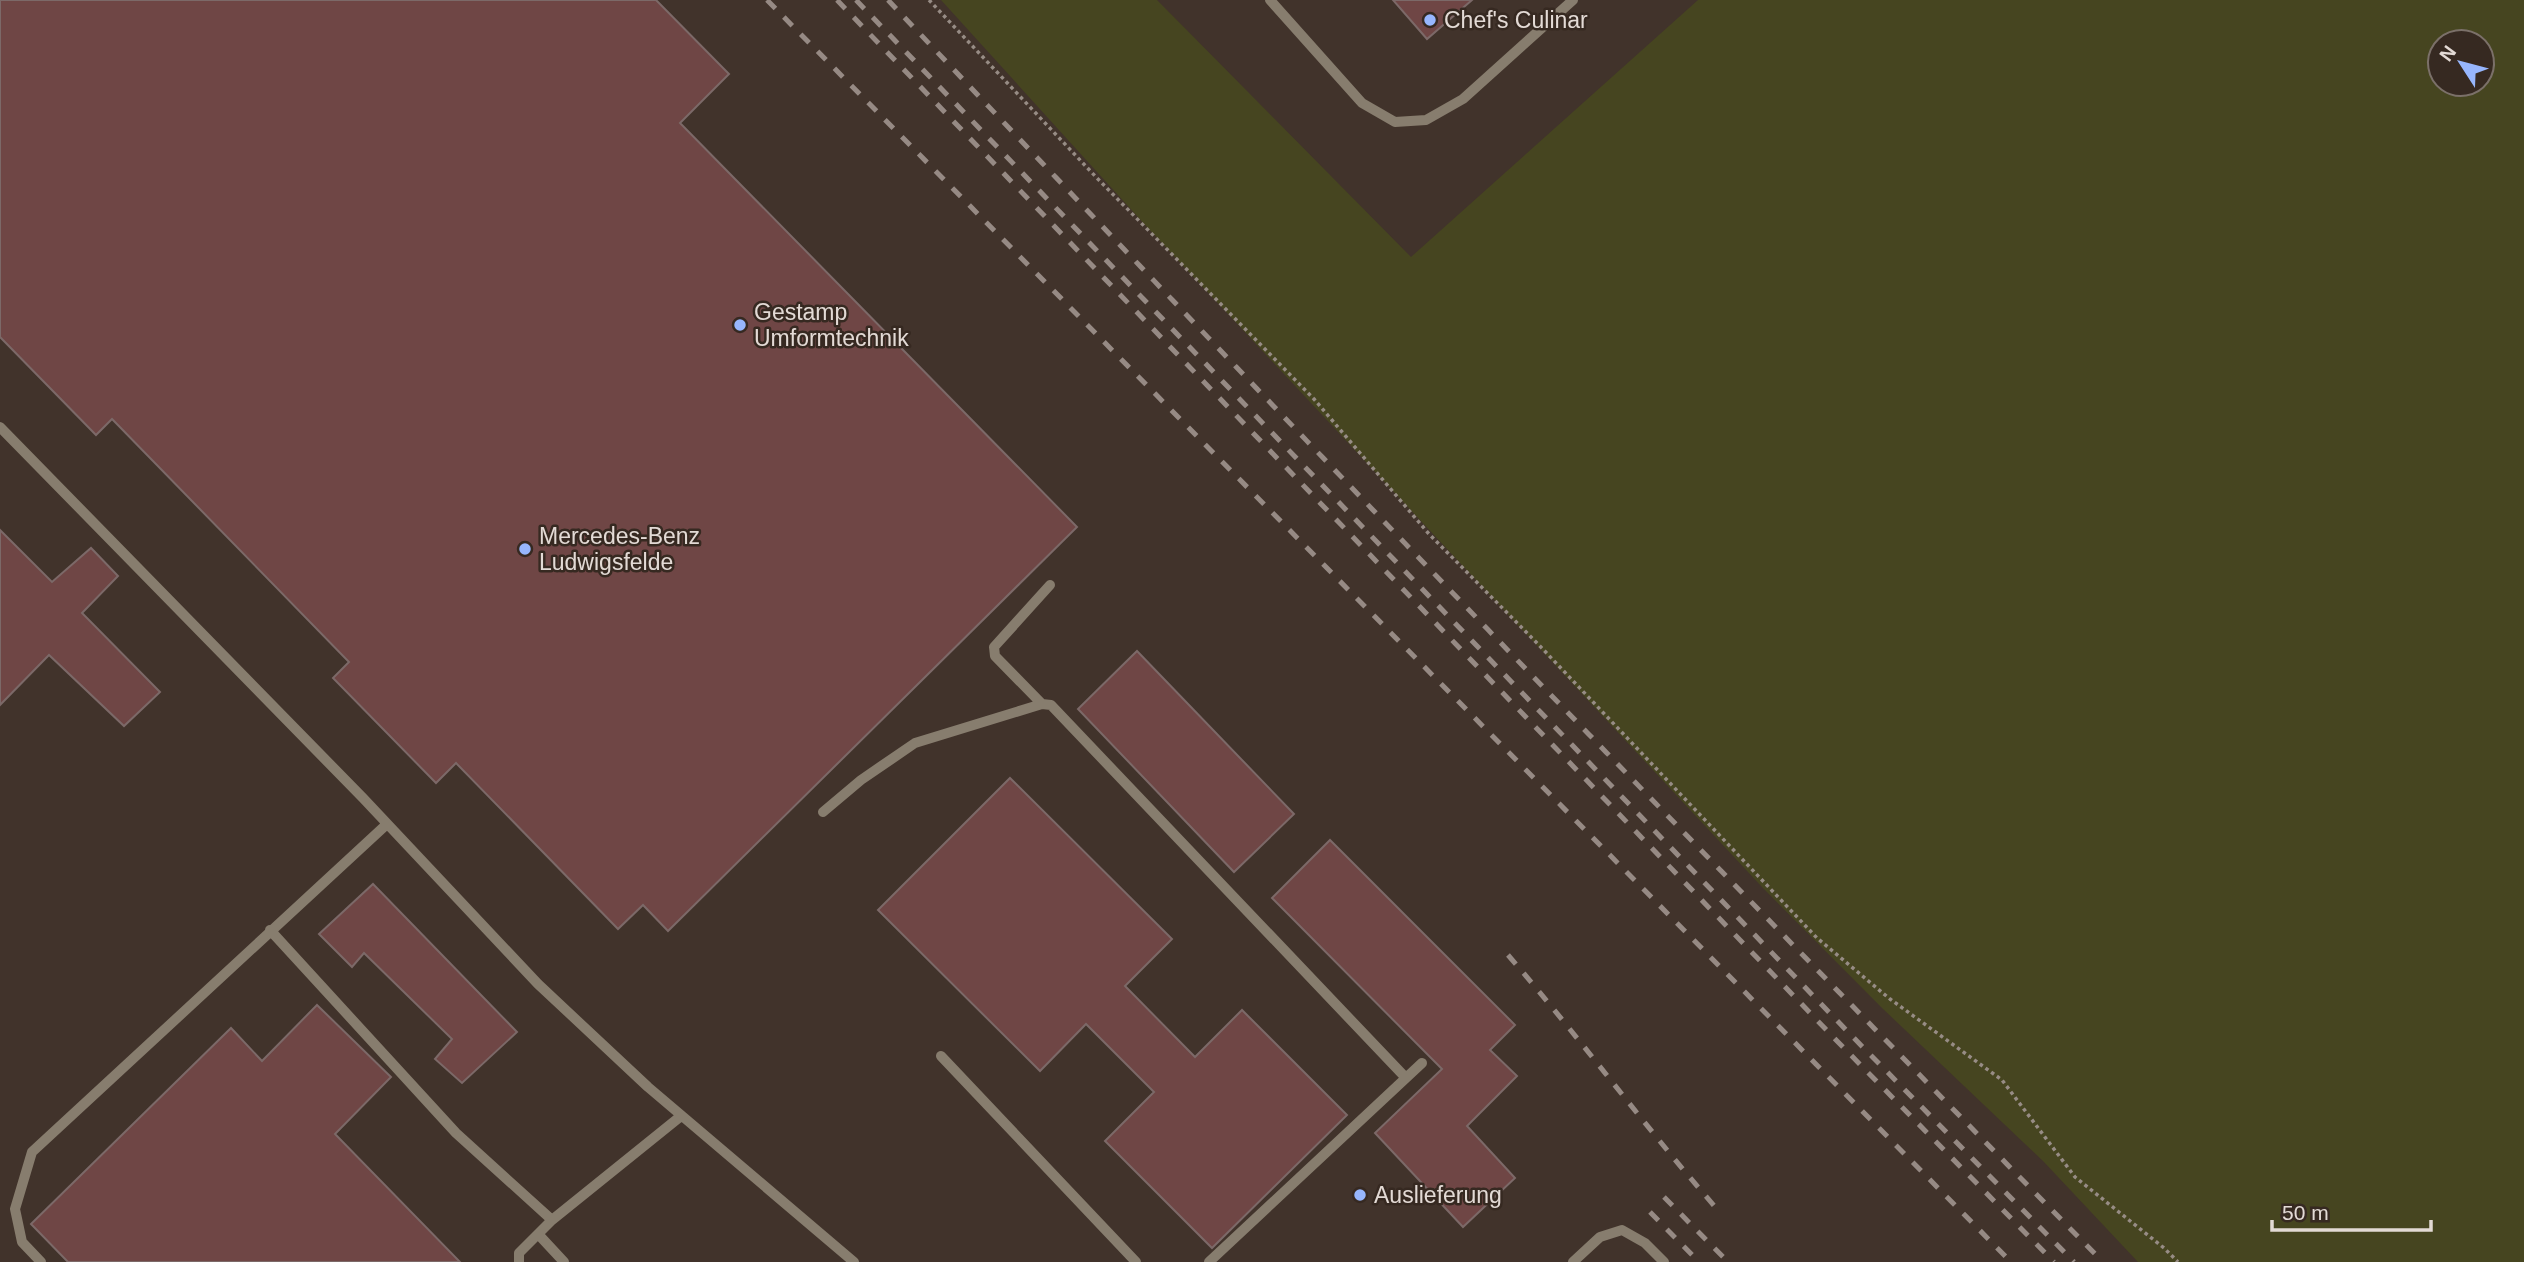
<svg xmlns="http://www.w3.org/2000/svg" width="2524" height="1262" font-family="Helvetica,sans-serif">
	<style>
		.green { fill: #464520; fill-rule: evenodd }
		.building { fill: #6f4645; stroke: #7c6968; stroke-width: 2 }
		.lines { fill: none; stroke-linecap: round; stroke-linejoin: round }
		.path { stroke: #978c85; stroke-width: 3.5; stroke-dasharray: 3.5 3.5; stroke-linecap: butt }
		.service { stroke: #877d6e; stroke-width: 10 }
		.rail { stroke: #968a84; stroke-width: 5; stroke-dasharray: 12 12; stroke-linecap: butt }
		.poi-dot { fill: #97b6fd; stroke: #362921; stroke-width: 2.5 }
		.labels { text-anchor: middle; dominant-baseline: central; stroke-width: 5; stroke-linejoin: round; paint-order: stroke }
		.poi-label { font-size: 23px; fill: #e3dad5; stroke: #362921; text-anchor: start }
	</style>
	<rect width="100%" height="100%" fill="#41332b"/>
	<path class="green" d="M 941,0 L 1157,0 L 1411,257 L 1698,0 L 2524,0 L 2524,1262 L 2138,1262 L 2043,1161 L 1882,1008 L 1762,887 L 1147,227 ZM 2482,42 L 2482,84 L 2440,84 L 2440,42 Z"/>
	<path class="building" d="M 0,0 L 656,0 L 729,74 L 680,123 L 1077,527 L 668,931 L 643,905 L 618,929 L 456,763 L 436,783 L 333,678 L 349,662 L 112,419 L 96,435 L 0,337 Z
		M 1393,0 L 1472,0 L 1427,39 Z
		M 0,530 L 52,582 L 91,548 L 118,576 L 82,613 L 160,692 L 124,726 L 49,655 L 0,705 Z
		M 1137,651 L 1294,814 L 1234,872 L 1078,709 Z
		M 1010,778 L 1172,939 L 1125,986 L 1195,1057 L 1242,1010 L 1347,1115 L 1212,1248 L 1105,1141 L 1154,1092 L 1086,1024 L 1040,1071 L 878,910 Z
		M 1330,840 L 1515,1025 L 1490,1050 L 1517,1076 L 1467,1126 L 1515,1178 L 1463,1227 L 1375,1133 L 1442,1069 L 1272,898 Z
		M 373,884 L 517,1032 L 462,1083 L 435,1059 L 452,1039 L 364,953 L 352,967 L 319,934 Z
		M 317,1005 L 391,1077 L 335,1134 L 460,1262 L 68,1262 L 31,1224 L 231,1028 L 262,1061 Z"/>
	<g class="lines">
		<path class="path" d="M 929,0 L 1096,177 L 1314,399 L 1429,534 L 1538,644 L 1817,938 L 1890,999 L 2002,1080 L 2075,1177 L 2164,1248 L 2178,1262"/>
		<path class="service" d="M 1270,0 L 1362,103 L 1395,122 L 1426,120 L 1463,99 L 1573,0
			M 0,427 L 363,798 L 538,984 L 648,1087 L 854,1262
			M 1042,704 L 995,656 L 994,647 L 1050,585
			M 823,812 L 861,780 L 915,743 L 1042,704 L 1051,705 L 1406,1078
			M 270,930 L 456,1133 L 552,1220
			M 941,1056 L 1136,1262
			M 538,1234 L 564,1262
			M 41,1262 L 22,1242 L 15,1209 L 32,1152 L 387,824
			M 519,1262 L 519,1253 L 552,1220 L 681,1116
			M 1209,1262 L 1422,1063
			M 1573,1262 L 1600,1237 L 1622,1230 L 1645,1243 L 1664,1262"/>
		<path class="rail" d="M 767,0 L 2011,1262
			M 837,0 L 1838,1042 L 2054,1262
			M 856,0 L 1848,1032 L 2074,1262
			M 888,0 C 1289,425 1694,846 2103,1262
			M 1508,955 C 1580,1038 1645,1127 1717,1209
			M 1664,1197 L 1728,1262
			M 1650,1212 L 1699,1262"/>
	</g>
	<g class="poi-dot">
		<circle cx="1430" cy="20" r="7"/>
		<circle cx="740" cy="325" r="7"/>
		<circle cx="525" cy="549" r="7"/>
		<circle cx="1360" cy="1195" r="7"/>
	</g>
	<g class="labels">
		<g class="poi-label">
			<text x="1444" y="20">Chef's Culinar</text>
			<text x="754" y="312">Gestamp<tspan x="754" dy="26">Umformtechnik</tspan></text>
			<text x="539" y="536">Mercedes-Benz<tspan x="539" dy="26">Ludwigsfelde</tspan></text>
			<text x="1374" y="1195">Auslieferung</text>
		</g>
	</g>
	<g transform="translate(2461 63) rotate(306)"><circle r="33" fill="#362921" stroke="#7b7069" stroke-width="2"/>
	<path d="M0-5L12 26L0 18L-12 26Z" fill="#97b6fd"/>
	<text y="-10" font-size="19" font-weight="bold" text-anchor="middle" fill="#e3dad5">N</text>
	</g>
	<path d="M2272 1220v10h159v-10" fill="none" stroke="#e3dad5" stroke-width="3.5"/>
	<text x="2282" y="1220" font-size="21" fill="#e3dad5" stroke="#362921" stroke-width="5" paint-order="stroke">50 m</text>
</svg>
